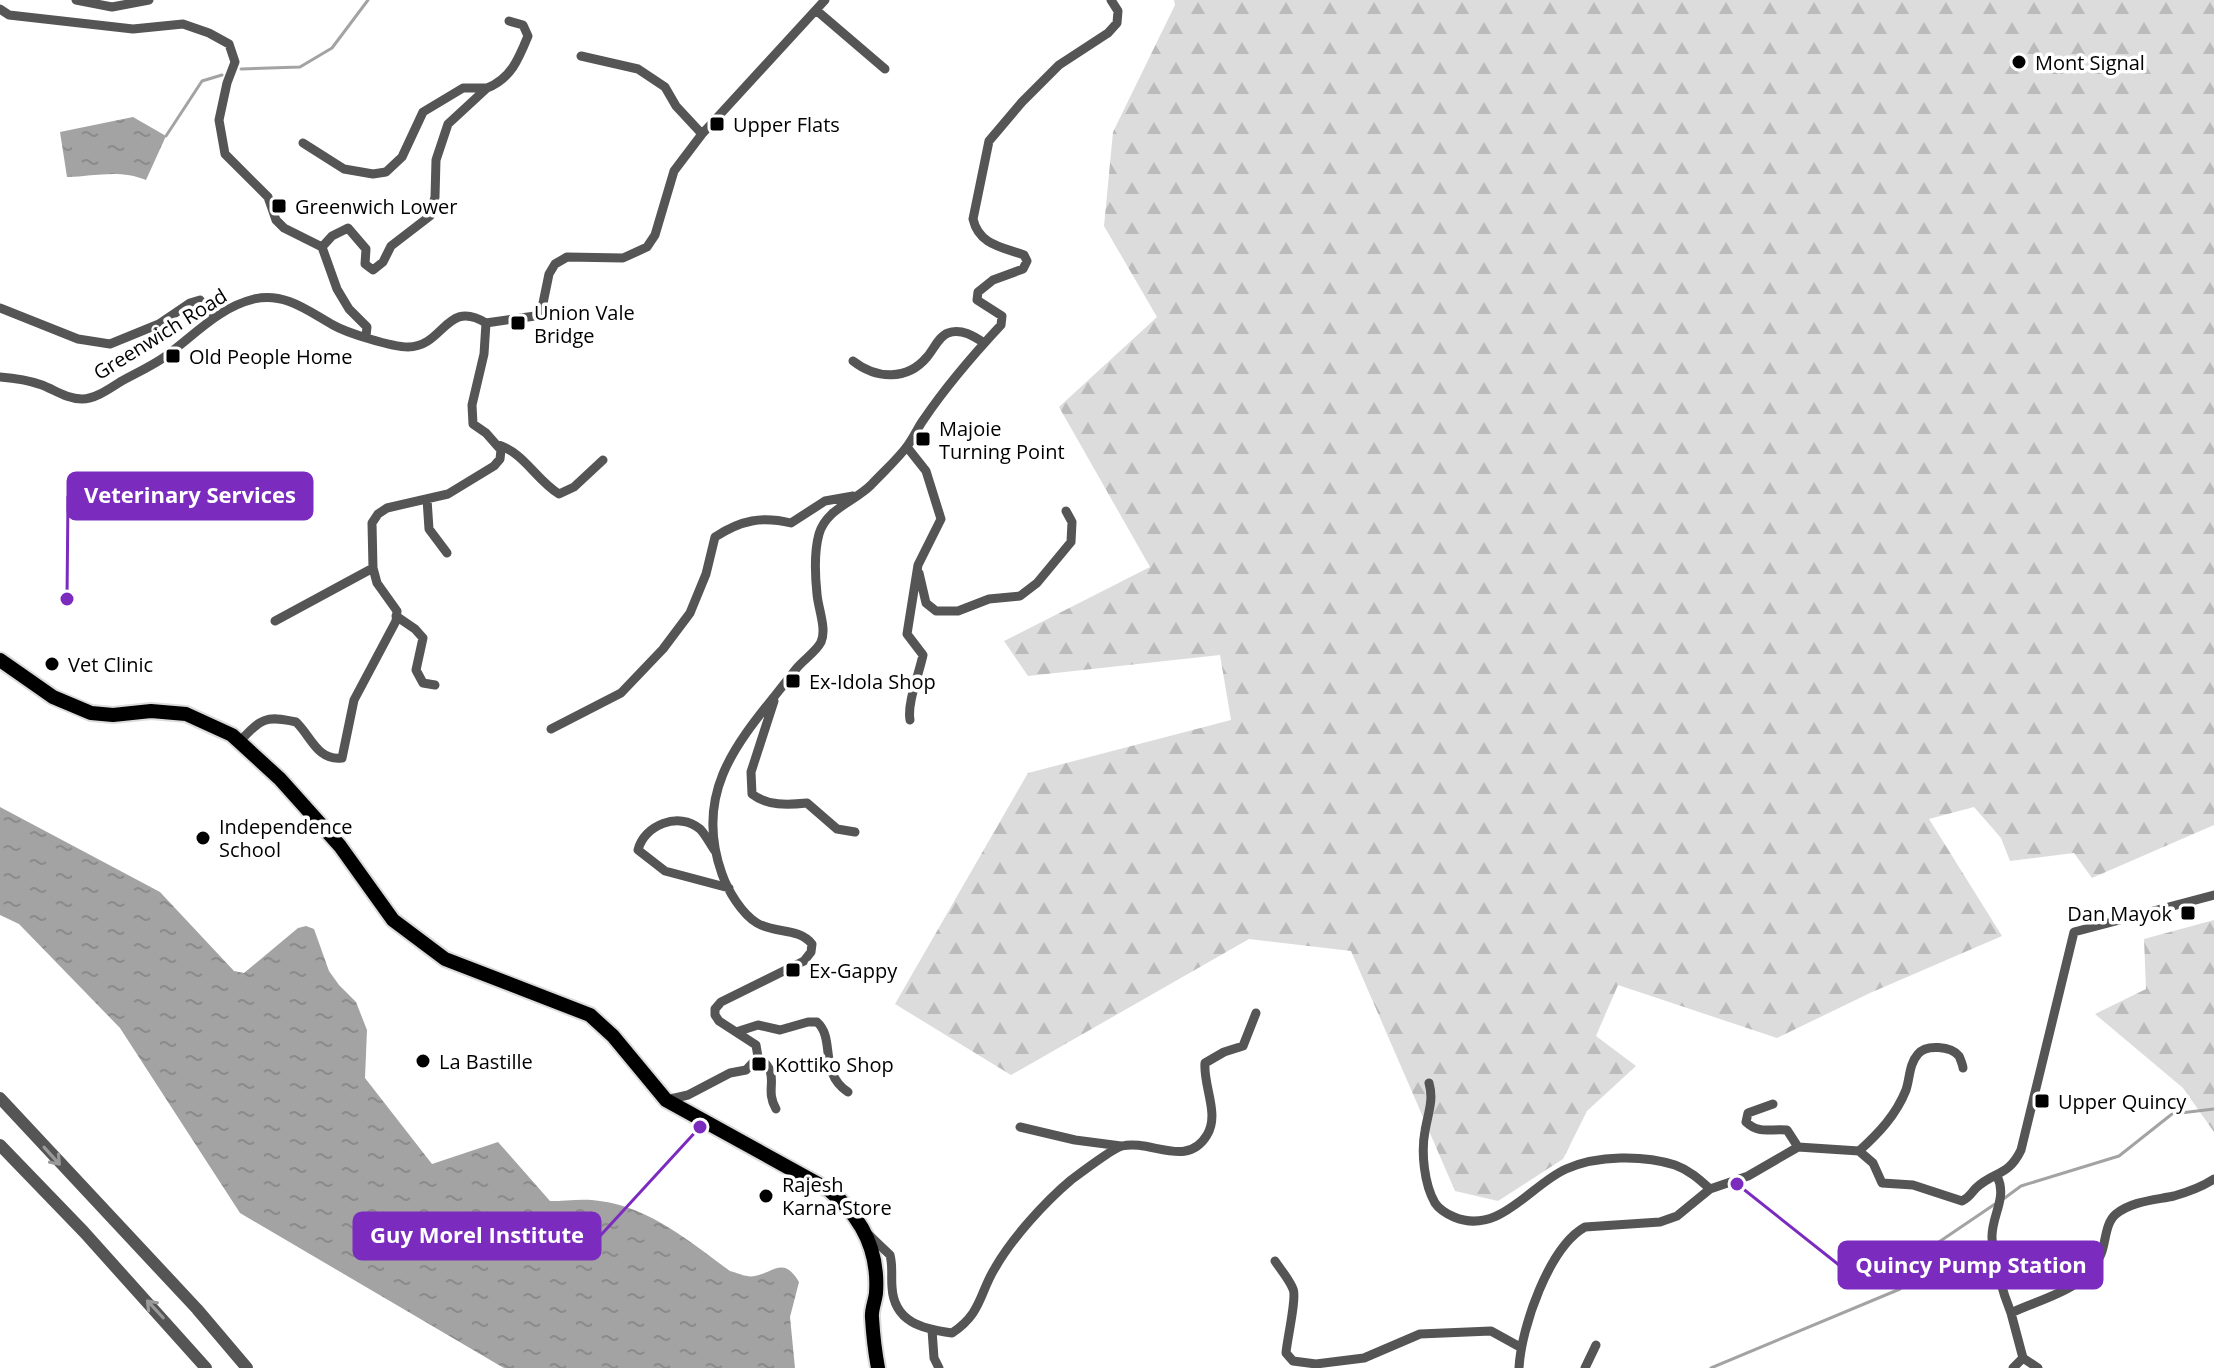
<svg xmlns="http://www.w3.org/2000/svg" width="2214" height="1368" font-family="'Open Sans',sans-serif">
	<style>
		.forest { fill: url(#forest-firs) }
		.water { fill: url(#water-ripples) }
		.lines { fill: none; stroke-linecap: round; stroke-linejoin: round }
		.stream { stroke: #a3a3a3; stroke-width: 3 }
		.primary-casing { stroke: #dbdbdb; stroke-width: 18 }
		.minor { stroke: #555; stroke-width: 9 }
		.tertiary { stroke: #555; stroke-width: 12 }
		.primary { stroke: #000; stroke-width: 14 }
		.oneway { stroke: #999 }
		.poi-dot { fill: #000; stroke: #fff; stroke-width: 3 }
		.labels { text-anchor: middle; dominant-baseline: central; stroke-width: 7; stroke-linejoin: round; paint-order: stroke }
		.poi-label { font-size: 20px; fill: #000; stroke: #fff; text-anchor: start }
		.street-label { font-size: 20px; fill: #000; stroke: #fff }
		.leader { fill: none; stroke: #7b2cbf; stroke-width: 3 }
		.callout-dot { fill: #7b2cbf; stroke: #fff; stroke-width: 3 }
		.callout { fill: #7b2cbf; stroke: #7b2cbf; stroke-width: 3 }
		.callout-label { font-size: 22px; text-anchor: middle; font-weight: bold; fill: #fff }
	</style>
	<defs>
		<pattern id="forest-firs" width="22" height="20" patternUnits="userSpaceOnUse" patternTransform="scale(2)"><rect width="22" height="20" fill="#dcdcdc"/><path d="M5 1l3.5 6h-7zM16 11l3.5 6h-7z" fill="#bbb"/></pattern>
		<pattern id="water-ripples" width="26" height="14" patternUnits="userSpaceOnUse" patternTransform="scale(2)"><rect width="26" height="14" fill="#a3a3a3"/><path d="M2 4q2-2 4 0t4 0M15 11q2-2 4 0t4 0" fill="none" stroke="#8b8b8b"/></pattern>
	</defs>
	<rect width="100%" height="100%" fill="#fff"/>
	<path class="forest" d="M 1174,0 L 2214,0 L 2214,825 L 2092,878 L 2074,853 L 2010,861 L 2001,838 L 1974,807 L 1929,819 L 2002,936 L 1870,993 L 1777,1038 L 1618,985 L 1596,1036 L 1636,1066 L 1587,1111 L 1563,1159 L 1498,1201 L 1455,1191 L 1351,951 L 1249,939 L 1011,1075 L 895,1004 L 1028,773 L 1231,720 L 1220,655 L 1028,676 L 1004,641 L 1150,567 L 1059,407 L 1157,317 L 1104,226 L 1113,132 L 1175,5 Z
		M 2214,920 L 2214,1132 L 2183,1088 L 2095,1014 L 2146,989 L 2144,939 Z"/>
	<path class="water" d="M 133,117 L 166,136 L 146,180 C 120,169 95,176 67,177 L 60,132 Z
		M 0,807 L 160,892 L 234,971 L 244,973 L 298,928 L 306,926 L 314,929 L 329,971 L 339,985 L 356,1002 L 367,1030 L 365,1078 L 432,1164 L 498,1142 L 550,1201 C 566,1201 584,1198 600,1201 C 651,1208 690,1242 730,1271 C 738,1273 747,1278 755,1276 C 776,1271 784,1257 799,1282 L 790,1317 L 795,1368 L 504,1368 L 497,1364 L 240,1213 L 120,1028 L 19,924 L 0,915 Z"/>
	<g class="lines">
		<path class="stream" d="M 241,69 L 300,67 L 332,48 L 368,0
			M 166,136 L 202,81 L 222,75
			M 2002,1200 L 2021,1186 L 2119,1156 L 2172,1114 L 2214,1109
			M 1711,1368 L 1900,1289 L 1933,1246 L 1995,1204"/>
		<g class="primary-casing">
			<path id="primary" d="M 0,660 L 53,697 L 91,713 L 113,715 L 151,711 L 186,714 L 232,735 L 280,779 L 340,846 L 393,920 L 445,959 L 590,1015 L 613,1036 L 666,1100 L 829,1190 C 862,1217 879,1250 876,1293 C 875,1302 871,1310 872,1318 C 873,1334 875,1352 878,1368"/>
		</g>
		<path class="minor" d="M 76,0 L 112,7 L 149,0
			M 0,9 L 9,15 L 133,29 L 183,24 L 209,33 L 229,44 L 235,62 L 227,83 L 219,120 L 225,154 L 268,197 L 276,220 L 284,228 L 322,247 L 337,289 L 349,309 L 367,327 L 366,336
			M 816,10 L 885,69
			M 581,56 L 638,69 L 665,87 L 676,106 L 702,134
			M 487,88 C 511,79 519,58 528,36 L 523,25 L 509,21
			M 303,143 L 344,169 L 373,174 L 386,172 L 402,157 L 423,112 L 463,88 L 487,88 L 448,124 L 436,160 L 435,197 L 430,216 L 391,246 L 383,262 L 373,270 L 365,264 L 366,249 L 348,228 L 332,236 L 322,247
			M 0,308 L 78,339 L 110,344 L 159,324 L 190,303 L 200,300 L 215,316
			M 853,361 C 876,379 907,381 927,357 C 934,349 939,336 948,333 C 961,328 974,336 984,343
			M 0,377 C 14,378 28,380 42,385 C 55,390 67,399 82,399 C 95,399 109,389 120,382 C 134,374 150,367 163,358 C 193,337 217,308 254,299 C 285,292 308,311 333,325 C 347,333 392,347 408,347 C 444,347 446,298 486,323 L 535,316 L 542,308 L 549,274 L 555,264 L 567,257 L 623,258 L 647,247 L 655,235 L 674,171 L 702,134 L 825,0
			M 496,444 C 524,452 535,479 559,494 L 574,487 L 603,460
			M 907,447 L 926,471 L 941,519 L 918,565 L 907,634 L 923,655 C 919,674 907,703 910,720
			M 427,499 L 429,529 L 447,553
			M 919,573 L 926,603 L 936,611 L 958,611 L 989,599 L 1020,596 L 1037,583 L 1071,542 L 1072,522 L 1066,511
			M 396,616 L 415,629 L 423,638 L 416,670 L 423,683 L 435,685
			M 275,621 L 373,568
			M 774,701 L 751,772 L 752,794 C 767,806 788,805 807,803 L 837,829 L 855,832
			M 551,729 L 621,693 L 663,649 L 690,613 L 706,574 L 715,537 C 741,520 762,516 791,523 L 825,501 L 853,496
			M 240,741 C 261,719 265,715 296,722 C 311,736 317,761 342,758 L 354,700 L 396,621 L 397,611 L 377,583 L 373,568 L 372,523 L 378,514 L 387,508 L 448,494 L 494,466 L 500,459 L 501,450 L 486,433 L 473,424 L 472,405 L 484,354 L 486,323
			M 715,851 C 710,844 706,835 700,829 C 679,811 644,825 638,850 L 665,871 L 729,888
			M 736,1032 L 758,1025 L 780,1030 L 808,1022 L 817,1022 C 836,1039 818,1072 848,1092
			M 758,1057 C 783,1075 763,1087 776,1109
			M 1429,1083 C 1434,1100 1428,1113 1425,1131 C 1421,1152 1424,1184 1435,1203 C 1439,1209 1447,1214 1454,1217 C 1499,1236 1530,1185 1566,1169 C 1597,1155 1644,1155 1675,1165 C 1689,1170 1699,1179 1710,1189
			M 666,1100 L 688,1095 L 730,1073 L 746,1070 L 758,1057 L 756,1045 L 719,1021 L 715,1015 L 715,1009 L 721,1002 L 804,961 L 811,952 L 812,944 C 798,927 775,934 757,923 C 742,914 728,891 722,874 C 690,784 747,733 796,669 C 803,660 816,652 821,642 C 827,629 818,608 817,594 C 815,575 814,552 819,534 C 826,509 854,502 871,485 C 883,472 898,459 908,445 C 914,437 918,427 924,419 C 947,385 974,354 1001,325 L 1002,316 L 977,300 L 978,292 L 993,280 L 1023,269 L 1027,261 L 1024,255 C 1002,247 979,245 973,219 L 989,141 L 1022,102 L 1059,65 L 1108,33 L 1117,23 L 1118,11 L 1111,0
			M 1773,1104 L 1748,1113 L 1746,1122 C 1760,1135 1770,1128 1787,1130 L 1798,1147
			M 1020,1127 L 1075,1140 L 1121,1146
			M 1859,1151 C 1879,1133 1896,1115 1906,1090 C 1910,1078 1909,1064 1918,1054 C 1926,1044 1951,1046 1959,1056 C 1960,1058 1963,1066 1963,1068
			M 1997,1176 C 2008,1198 1991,1216 1992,1238 C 1993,1260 2003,1293 2011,1313
			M 869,1235 L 890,1255 C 893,1266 891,1276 892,1287 C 894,1322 922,1329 952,1333 C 982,1313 979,1294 995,1268 C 1012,1238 1045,1202 1071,1180 C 1079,1174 1115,1147 1122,1146 C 1151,1139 1187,1169 1207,1135 C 1220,1114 1203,1086 1205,1063 L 1224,1052 L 1243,1046 L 1256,1013
			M 1275,1261 C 1281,1270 1289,1279 1293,1289 C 1297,1297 1287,1340 1286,1353 L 1293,1361 L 1316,1364 L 1364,1358 L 1420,1334 L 1491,1331 L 1520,1347
			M 932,1330 L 934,1358 L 939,1368
			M 2023,1358 L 2038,1368
			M 1519,1368 C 1521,1328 1549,1247 1585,1227 L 1660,1222 L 1677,1216 L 1710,1189 L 1748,1176 L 1798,1147 L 1859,1151 L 1873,1163 L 1882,1183 L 1913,1185 L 1962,1201 C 1970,1197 1971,1193 1976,1188 C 1994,1171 2008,1177 2021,1150 L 2074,932 L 2214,895
			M 1585,1368 L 1596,1345
			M 2013,1368 L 2023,1358 L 2011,1313 C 2042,1298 2087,1290 2101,1254 C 2106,1242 2105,1223 2116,1214 C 2132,1201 2155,1200 2174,1196 C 2188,1192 2202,1187 2214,1179"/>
		<path class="tertiary" d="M 0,1098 L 197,1309 L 247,1368
			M 0,1145 L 84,1232 L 206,1368"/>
		<use href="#primary" class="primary"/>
	</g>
	<defs><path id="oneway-shaft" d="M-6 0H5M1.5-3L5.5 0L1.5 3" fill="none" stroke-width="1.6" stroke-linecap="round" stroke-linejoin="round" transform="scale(2)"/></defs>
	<g class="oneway">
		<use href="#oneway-shaft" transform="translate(52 1156) rotate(48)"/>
		<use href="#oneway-shaft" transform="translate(155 1309) rotate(-133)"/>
	</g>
	<g class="poi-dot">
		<circle cx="2019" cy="62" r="8"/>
		<rect x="709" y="116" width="16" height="16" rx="4"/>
		<rect x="271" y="198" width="16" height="16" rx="4"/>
		<rect x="510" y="315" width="16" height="16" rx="4"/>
		<rect x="165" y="348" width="16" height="16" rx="4"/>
		<rect x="915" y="431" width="16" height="16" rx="4"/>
		<circle cx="52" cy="664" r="8"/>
		<rect x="785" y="673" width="16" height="16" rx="4"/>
		<circle cx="203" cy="838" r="8"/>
		<rect x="2180" y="905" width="16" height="16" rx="4"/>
		<rect x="785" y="962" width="16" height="16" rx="4"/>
		<circle cx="423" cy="1061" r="8"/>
		<rect x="751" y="1056" width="16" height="16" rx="4"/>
		<rect x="2034" y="1093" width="16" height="16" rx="4"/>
		<circle cx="766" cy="1196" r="8"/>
	</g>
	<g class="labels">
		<g class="poi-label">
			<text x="2035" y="62">Mont Signal</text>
			<text x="733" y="124">Upper Flats</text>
			<text x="295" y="206">Greenwich Lower</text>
			<text x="534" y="312">Union Vale<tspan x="534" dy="23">Bridge</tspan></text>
			<text x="189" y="356">Old People Home</text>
			<text x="939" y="428">Majoie<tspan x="939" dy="23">Turning Point</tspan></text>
			<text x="68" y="664">Vet Clinic</text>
			<text x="809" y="681">Ex-Idola Shop</text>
			<text x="219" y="826">Independence<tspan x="219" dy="23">School</tspan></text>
			<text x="2172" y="913" text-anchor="end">Dan Mayok</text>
			<text x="809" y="970">Ex-Gappy</text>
			<text x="439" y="1061">La Bastille</text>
			<text x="775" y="1064">Kottiko Shop</text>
			<text x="2058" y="1101">Upper Quincy</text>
			<text x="782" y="1184">Rajesh<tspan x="782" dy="23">Karna Store</tspan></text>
		</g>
		<g class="street-label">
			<text transform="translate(160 334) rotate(-32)">Greenwich Road</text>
		</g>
	</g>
	<path class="leader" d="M67 599L68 496M700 1127L600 1236M1737 1184L1839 1265"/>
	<g class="callout-dot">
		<circle cx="67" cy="599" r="8"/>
		<circle cx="700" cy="1127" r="8"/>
		<circle cx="1737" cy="1184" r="8"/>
	</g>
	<g class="callout">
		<rect x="68" y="473" width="244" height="46" rx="8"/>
		<rect x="354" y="1213" width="246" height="46" rx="8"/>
		<rect x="1839" y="1242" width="263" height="46" rx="8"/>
	</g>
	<g class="callout-label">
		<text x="190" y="503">Veterinary Services</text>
		<text x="477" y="1243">Guy Morel Institute</text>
		<text x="1971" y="1273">Quincy Pump Station</text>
	</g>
</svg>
